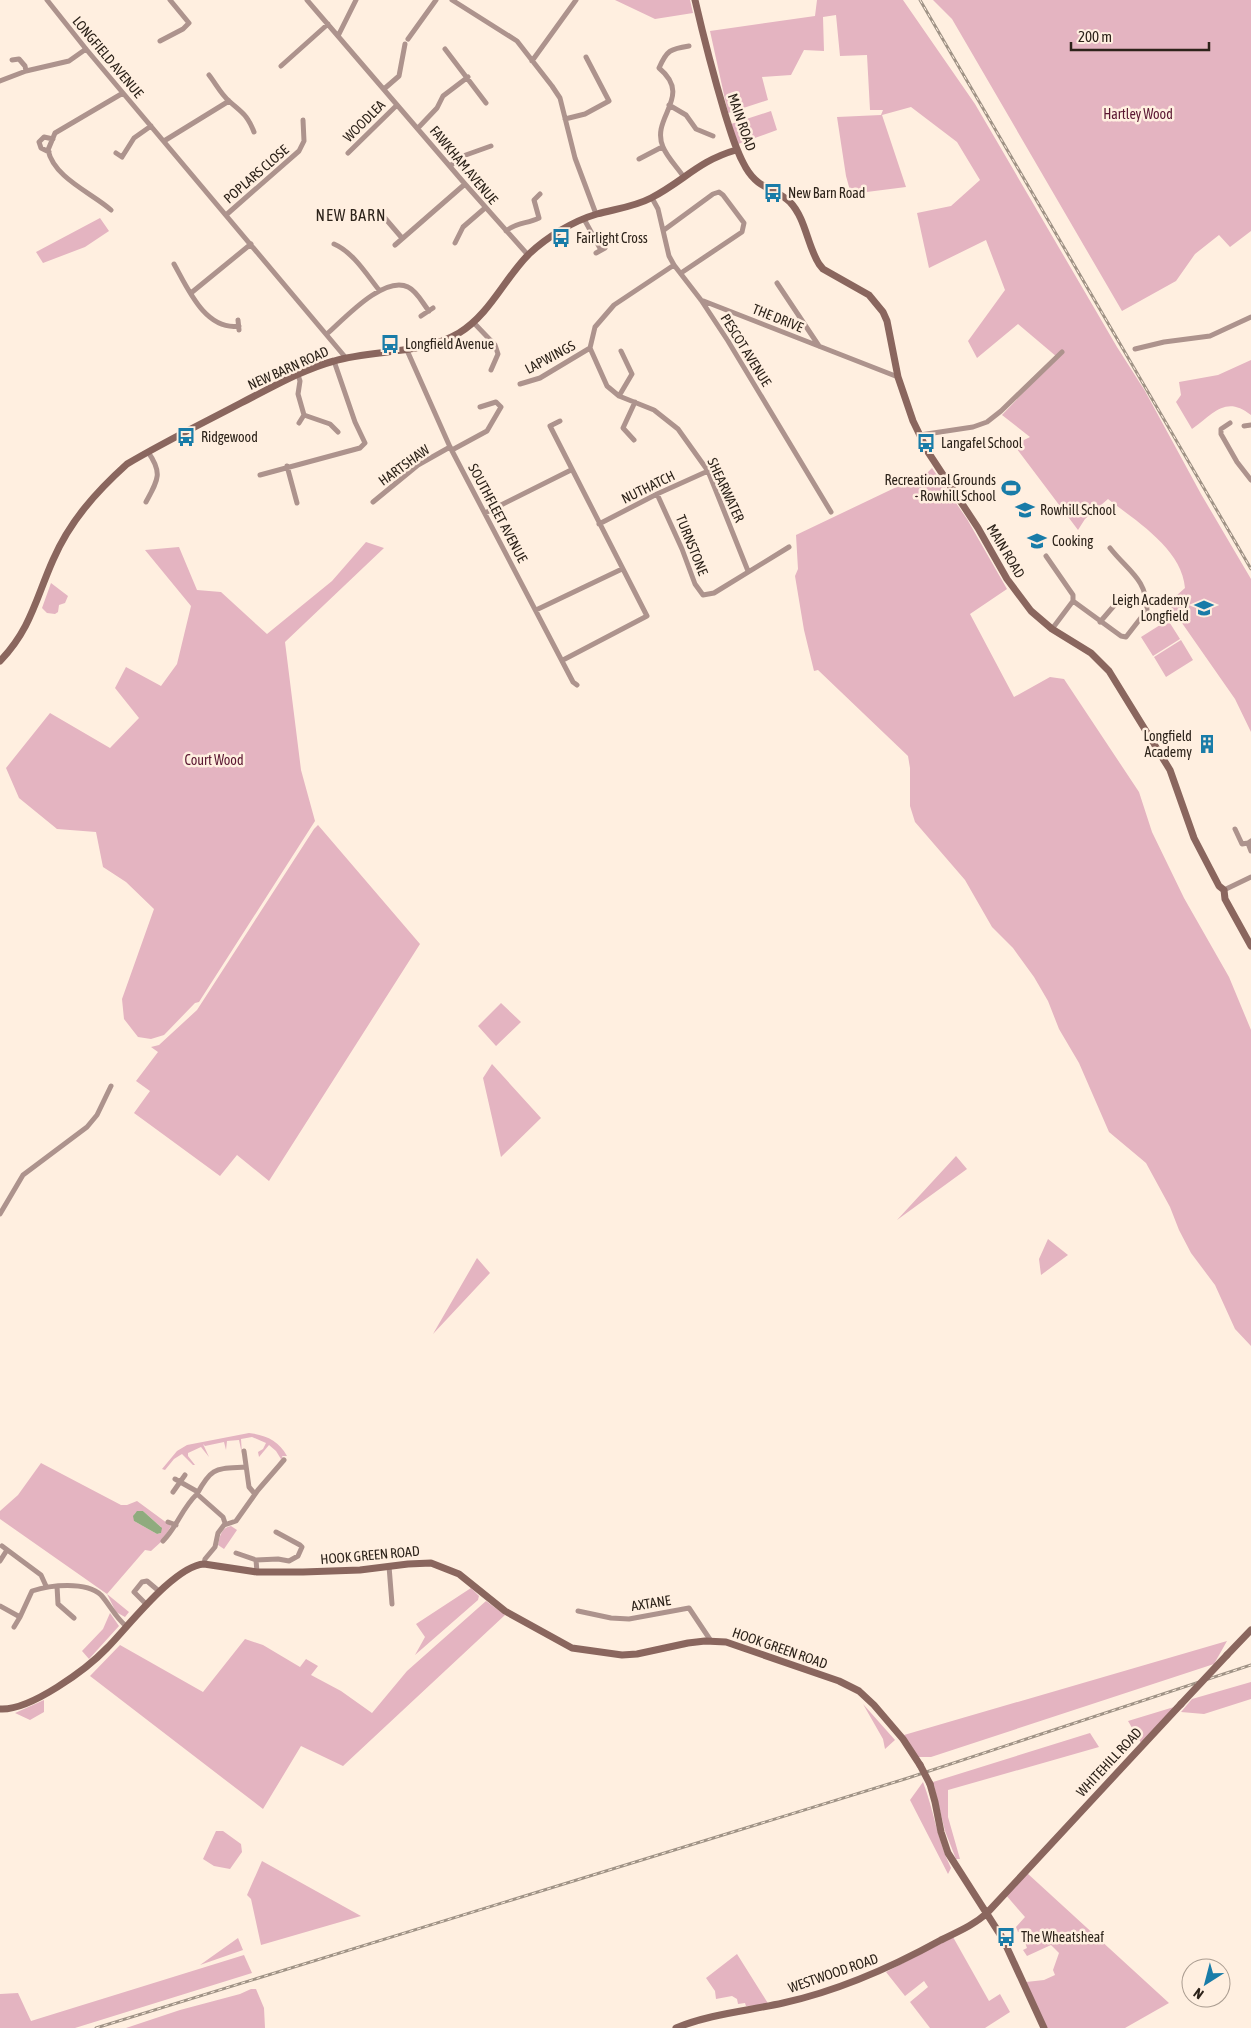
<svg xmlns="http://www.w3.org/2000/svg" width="1251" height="2028" font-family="'Asap Condensed',sans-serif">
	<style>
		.green { fill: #e4b4c1; fill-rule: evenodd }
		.water { fill: #8fab7e }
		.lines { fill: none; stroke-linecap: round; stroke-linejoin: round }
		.street { stroke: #ad938d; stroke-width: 5 }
		.secondary { stroke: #8a665e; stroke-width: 7 }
		.rail-casing { stroke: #a09386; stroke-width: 3 }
		.rail { stroke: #ffefe0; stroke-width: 1; stroke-dasharray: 4; stroke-linecap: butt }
		.secondary-bridge { stroke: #8a665e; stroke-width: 7 }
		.labels { text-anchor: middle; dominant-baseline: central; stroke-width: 5; stroke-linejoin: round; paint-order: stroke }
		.street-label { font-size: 14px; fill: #2d231a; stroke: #ffefe0 }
		.park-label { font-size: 14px; fill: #5b1732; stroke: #ffefe0 }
		.poi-label { font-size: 14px; fill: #2d231a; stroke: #ffefe0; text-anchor: start }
		.quarter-label { font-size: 16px; letter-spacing: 1px; fill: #2d231a; stroke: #ffefe0 }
	</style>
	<rect width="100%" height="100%" fill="#ffefe0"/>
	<path class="green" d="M 615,0 L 690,0 L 693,13 L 655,19 Z
		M 817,0 L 903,0 L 975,104 L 1117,347 L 1145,391 L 1201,494 L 1251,579 L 1251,732 L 1235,699 L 1168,603 L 1185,588 C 1182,549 1136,521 1108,499 L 1085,519 L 1078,530 L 1014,445 L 1030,437 L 1002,415 L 1057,357 L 1018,324 L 977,358 L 968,341 L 1005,290 L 986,240 L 929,268 L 917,213 L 951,206 L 980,180 L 957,142 L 911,107 L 882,115 L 906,187 L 851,194 L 846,176 L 837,117 L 881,115 L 883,110 L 870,110 L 867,55 L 840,56 L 836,15 L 823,17 L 824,51 L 804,50 L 791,75 L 762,77 L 768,100 L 728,113 L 710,31 L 815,16 Z
		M 933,0 L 1251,0 L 1251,231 L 1230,247 L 1219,235 L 1195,254 L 1176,281 L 1122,311 L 952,19 Z
		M 771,111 L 777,130 L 738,144 L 731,124 Z
		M 100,218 L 109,231 L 85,247 L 43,263 L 36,252 Z
		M 1251,360 L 1251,415 C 1226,395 1214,413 1192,429 L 1176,402 L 1181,395 L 1179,382 L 1218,375 Z
		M 932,468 L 967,519 L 1007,589 L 970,614 L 1014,697 L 1050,677 L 1064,679 L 1139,792 L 1152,832 L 1184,898 L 1229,977 L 1251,1030 L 1251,1346 L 1235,1329 L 1215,1285 L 1191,1253 L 1179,1230 L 1170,1207 L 1146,1163 L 1109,1132 L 1079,1063 L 1059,1029 L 1048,1001 L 1034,977 L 1013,948 L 992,927 L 965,880 L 915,822 L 910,806 L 910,768 L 908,756 L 818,670 L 814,671 L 804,630 L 795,576 L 798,569 L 796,535 L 928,472 Z
		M 366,542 L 384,548 L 285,642 L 301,770 L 315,821 L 199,1002 L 195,1003 L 164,1035 L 151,1039 L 138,1037 L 124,1019 L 122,999 L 154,909 L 126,882 L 103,867 L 96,832 L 57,829 L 19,798 L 6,768 L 50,713 L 110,748 L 139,718 L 115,688 L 126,667 L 161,686 L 177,664 L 191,606 L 145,550 L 179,547 L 197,590 L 221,592 L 267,634 L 332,581 Z
		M 51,583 L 68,596 L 65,603 L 59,605 L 58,612 L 55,614 L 47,613 L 42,608 Z
		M 1168,620 L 1180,639 L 1153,656 L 1141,637 Z
		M 1181,640 L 1193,660 L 1166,677 L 1154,657 Z
		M 318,825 L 420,944 L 269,1181 L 237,1155 L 220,1176 L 134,1113 L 150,1091 L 136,1081 L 158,1052 L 151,1047 L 159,1045 L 197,1010 L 314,829 Z
		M 501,1003 L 521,1022 L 496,1046 L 478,1026 Z
		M 492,1064 L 541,1118 L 501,1157 L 483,1078 Z
		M 956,1156 L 967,1169 L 897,1220 Z
		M 1048,1239 L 1068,1255 L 1041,1275 L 1039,1259 Z
		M 477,1258 L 490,1273 L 433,1334 Z
		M 249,1433 C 266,1435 279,1441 287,1456 L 282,1456 L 283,1458 L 278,1463 L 281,1459 L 276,1451 L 269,1445 L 259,1457 L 258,1452 L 263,1449 L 266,1443 L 252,1437 L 241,1439 L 242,1454 L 239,1440 L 227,1441 L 226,1450 L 224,1442 L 205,1446 L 203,1444 L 209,1457 L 201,1447 L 188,1453 L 188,1456 L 195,1465 L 193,1465 L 182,1454 L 174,1459 L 165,1470 L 162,1469 L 177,1451 L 187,1445 Z
		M 41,1463 L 121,1505 L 127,1505 L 137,1501 L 171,1526 L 162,1541 L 151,1551 L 145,1550 L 107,1594 L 129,1612 L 125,1617 L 116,1612 L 107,1594 L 0,1519 L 0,1511 L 18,1495 ZM 141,1511 L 143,1511 L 161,1527 L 161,1533 L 157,1534 L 134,1521 L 135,1513 Z
		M 231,1526 L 237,1530 L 224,1549 L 218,1545 C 220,1536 221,1528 231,1526 Z
		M 471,1588 L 479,1596 L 478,1600 L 415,1655 L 425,1637 L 416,1624 Z
		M 486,1601 L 505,1615 L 343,1766 L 301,1746 L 263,1809 L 90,1676 L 120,1645 L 203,1692 L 245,1639 L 263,1645 L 300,1667 L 306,1659 L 318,1666 L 311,1675 L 341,1691 L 372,1713 L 407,1671 Z
		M 110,1613 L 119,1626 L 89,1659 L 82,1651 L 103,1629 Z
		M 1227,1641 L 1214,1664 L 931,1757 L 918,1757 L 904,1735 Z
		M 1251,1682 L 1251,1699 L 1204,1714 L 1181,1712 L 1192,1699 Z
		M 44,1700 L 44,1712 L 30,1720 L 15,1713 Z
		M 863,1704 L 895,1740 L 885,1749 L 883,1739 Z
		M 1174,1707 L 1141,1743 L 1128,1721 Z
		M 1090,1733 L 1099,1747 L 948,1790 L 948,1817 L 960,1859 L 956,1859 L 945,1831 L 933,1782 Z
		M 923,1782 C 934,1811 937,1839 951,1868 L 948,1874 L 910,1800 Z
		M 216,1831 L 223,1831 L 241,1844 L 242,1852 L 230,1869 L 214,1866 L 203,1859 Z
		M 262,1861 L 361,1916 L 261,1945 L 251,1899 L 247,1895 Z
		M 1027,1873 L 1169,2003 L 1125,2028 L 1047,2028 L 1026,1982 L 1044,1980 L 1055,1975 L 1053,1970 L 1059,1953 L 1051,1945 L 1027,1956 L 1023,1950 L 1027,1948 L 1021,1932 L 1018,1932 L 1016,1927 L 1025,1917 L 1005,1894 Z
		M 953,1937 L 989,2001 L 1000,1994 L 1010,2012 L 985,2028 L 930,2028 L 910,2002 L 928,1987 L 924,1981 L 905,1996 L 886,1972 Z
		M 238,1938 L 243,1950 L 200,1965 Z
		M 737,1954 L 769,2005 L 746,2006 L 745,2003 L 738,2004 L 737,1999 L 732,1996 L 716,1999 L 715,1991 L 706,1978 Z
		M 244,1955 L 252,1973 L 75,2028 L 0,2028 L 0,1994 L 18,1993 L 31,2021 Z
		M 251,1989 L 256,1989 L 264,2008 L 265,2028 L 126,2028 L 180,2010 L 240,1994 Z"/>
	<path class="water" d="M 137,1511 L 143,1511 L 162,1528 L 161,1533 L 157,1534 L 134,1521 L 133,1516 Z"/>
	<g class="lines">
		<path class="street" d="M 47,0 L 86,49 L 346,358
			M 307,0 L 465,184 L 528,255
			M 452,0 L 517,41 L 552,86 L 560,98 L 575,158 L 596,214
			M 338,36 L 356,0
			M 408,39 L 436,0
			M 160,41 L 183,29 L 189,23 L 170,0
			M 445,49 L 486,103
			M 12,60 L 19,59 L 25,66 L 26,71
			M 532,61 L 576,0
			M 281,66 L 328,24
			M 209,75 C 216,84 221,94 229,101 C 242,113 247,114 254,132
			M 0,81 L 26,71 L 69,61 L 86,49
			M 384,89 L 399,76 L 405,44
			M 669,105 L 686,115 L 696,129 L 713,136
			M 565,119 L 585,114 L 609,101 L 586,57
			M 418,128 L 437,108 L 443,96 L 468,77
			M 164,141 L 229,101
			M 49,152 L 41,148 L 39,142 L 44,137 L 53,139
			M 116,153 L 122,157 L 134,138 L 151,126
			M 348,153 L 397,105
			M 639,159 L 662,147
			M 450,166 L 463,156 L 491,146
			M 683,176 C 677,167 667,157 663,147 C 650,117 694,97 659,68 C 667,50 670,49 689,46
			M 652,198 L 658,209 L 669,256 L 674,265 L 701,300 L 728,341 L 831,512
			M 111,210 C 92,193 54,178 48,150 L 55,133 L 123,93
			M 378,210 L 402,238
			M 226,215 L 299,151 L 304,141 L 303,120
			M 584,219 L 601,250
			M 664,230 L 713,194 L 719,192 L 723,195 L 744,223 L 742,232 L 681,273
			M 506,231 C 517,222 527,224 539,218 L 534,200 L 540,194
			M 455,243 L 463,227 L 485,208
			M 334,244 C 353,252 367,275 379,290
			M 395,245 L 465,184
			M 596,253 L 605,248
			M 174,264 C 187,287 205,331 239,326
			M 777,283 L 819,346
			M 191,293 L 251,244
			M 701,300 L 898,377
			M 421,316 L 433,308
			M 238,320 L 239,330
			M 474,323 L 495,345 L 498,354 L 491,370
			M 327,334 C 344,319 384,275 408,287 C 417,291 423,304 429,311
			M 406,348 L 450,447 L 573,682 L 577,685
			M 590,348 L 607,386 L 619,396 L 654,410 L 678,429 L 708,471 L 748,571
			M 590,348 L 595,327 L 614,305 L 674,265
			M 1135,349 L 1164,342 L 1210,336 L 1251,317
			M 298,375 L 300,381 L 298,394 L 304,415 L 299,423
			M 520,384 L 540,378 L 590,348
			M 619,396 L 632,374 L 621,351
			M 304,415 L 330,424 L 338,432
			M 560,421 L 550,426 L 647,616 L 563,660
			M 1230,423 L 1221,429 L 1221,434 L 1237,462 L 1251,480
			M 1244,426 L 1251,425
			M 920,435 L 973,427 L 987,422 L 1001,411 L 1062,352
			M 634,440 L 623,428 L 635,402
			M 452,450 L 487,431 L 501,407 L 496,402 L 480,407
			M 287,466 L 297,503
			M 260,475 L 360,448 L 365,443 L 355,422 L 334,361
			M 657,494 L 682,549 L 695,584 L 703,595 L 714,593 L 789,547
			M 146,502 C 158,480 163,473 148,452
			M 373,502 L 418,465 L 450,447
			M 485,513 L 571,470
			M 599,524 L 657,494 L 708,471
			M 1046,556 L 1073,595 L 1073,601 L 1052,629
			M 1073,601 L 1121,636 L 1126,637 L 1147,610 C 1147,579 1128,571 1110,548
			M 536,610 L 622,569
			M 1100,622 L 1118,601
			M 1235,829 L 1242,844 L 1248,843
			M 1251,841 L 1248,843 L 1251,851
			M 1224,890 L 1251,877
			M 0,1214 L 23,1175 L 87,1127 L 97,1115 L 111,1086
			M 244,1451 L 249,1487 L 255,1494
			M 175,1479 L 198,1492
			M 173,1492 L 185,1475
			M 197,1494 C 212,1466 216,1469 246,1467
			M 168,1522 L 176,1525
			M 163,1541 C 177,1527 182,1508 197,1494 L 223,1517 L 225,1523
			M 2,1546 L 41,1575 L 46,1586
			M 236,1553 L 256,1560 L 257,1572
			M 256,1560 L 278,1559 L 289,1561 L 298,1556 L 302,1547 L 300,1545 L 276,1532
			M 0,1561 L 7,1550
			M 204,1564 L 205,1559 L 215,1547 L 218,1533 L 224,1525 L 236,1521 L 258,1490 L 284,1460
			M 389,1566 L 392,1604
			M 57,1586 L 58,1604 L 74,1618
			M 147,1605 L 134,1592 L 142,1582 L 147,1581 L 160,1592
			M 0,1606 L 20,1617
			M 578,1611 L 611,1618 L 629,1619 L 689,1608 L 711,1641
			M 14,1627 L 20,1617 L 32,1591 C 50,1585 86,1581 101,1595 C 110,1605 115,1617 126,1626"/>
		<path class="secondary" d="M 695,0 C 704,39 714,77 725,114 C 731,133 736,151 746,168 C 759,190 774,187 790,202 C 806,219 807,245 819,264 L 823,269 L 869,295 L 883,312 L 887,321 L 898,377 L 913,421 L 928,452 L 978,528 L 1007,579 L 1031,611 L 1052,629 L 1091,653 L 1109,671 L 1170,770 L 1194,838 L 1219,886 L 1224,890 L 1225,899 L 1251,946
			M 0,661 C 31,629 36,598 53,560 C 70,521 96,492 127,464 C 164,442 203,423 241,403 C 271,388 301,370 334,361 C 374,349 422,355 459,333 C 490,314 504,279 529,254 C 547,237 573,221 597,214 C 615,209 634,207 651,198 C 684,181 698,161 736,150
			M 1227,1655 L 1251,1630
			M 0,1709 C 30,1711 87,1669 107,1648 C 128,1627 174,1566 204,1564 L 257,1572 L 303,1572 L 360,1570 L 408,1564 L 431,1563 L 459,1574 L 505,1611 L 572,1648 L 622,1655 L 637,1654 L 688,1643 L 705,1641 L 726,1642 L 839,1681 L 859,1691 L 874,1705 L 903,1739 L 920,1765
			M 930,1784 L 935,1802 L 941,1832 L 948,1853 L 1003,1939 L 1044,2028
			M 676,2028 C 710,2014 747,2011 783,2003 C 838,1991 892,1967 941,1940 C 957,1932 974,1925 987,1913 L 1181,1704"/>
		<g class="rail-casing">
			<path id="rail" d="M 920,0 L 1251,569
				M 96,2028 L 908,1778 L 1251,1665"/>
		</g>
		<use href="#rail" class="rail"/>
		<path class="secondary-bridge" d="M 1181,1704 L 1227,1655
			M 920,1765 L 930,1784"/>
	</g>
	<defs>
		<g id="bus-bare" transform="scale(1.5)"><path d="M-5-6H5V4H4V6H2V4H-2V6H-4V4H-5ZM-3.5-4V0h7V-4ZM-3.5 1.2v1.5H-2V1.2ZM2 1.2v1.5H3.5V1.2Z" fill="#197ca8" stroke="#ffefe0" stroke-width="2.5" paint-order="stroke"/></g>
		<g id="stadium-bare" transform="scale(1.5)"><path d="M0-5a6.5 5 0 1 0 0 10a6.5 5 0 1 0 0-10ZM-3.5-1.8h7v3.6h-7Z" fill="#197ca8" stroke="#ffefe0" stroke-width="2.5" paint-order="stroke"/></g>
		<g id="school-bare" transform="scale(1.5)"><path d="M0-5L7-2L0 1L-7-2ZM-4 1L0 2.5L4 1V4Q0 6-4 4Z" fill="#197ca8" stroke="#ffefe0" stroke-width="2.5" paint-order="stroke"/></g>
		<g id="building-bare" transform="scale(1.5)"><path d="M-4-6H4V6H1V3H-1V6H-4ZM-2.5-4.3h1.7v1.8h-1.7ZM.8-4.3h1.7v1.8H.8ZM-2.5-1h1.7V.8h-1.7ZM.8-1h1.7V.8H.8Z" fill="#197ca8" stroke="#ffefe0" stroke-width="2.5" paint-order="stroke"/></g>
	</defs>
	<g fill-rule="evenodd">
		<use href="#bus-bare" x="773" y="193"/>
		<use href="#bus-bare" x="561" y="238"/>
		<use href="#bus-bare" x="390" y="344"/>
		<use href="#bus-bare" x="186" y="437"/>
		<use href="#bus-bare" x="926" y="443"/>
		<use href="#stadium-bare" x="1011" y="488"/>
		<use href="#school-bare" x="1025" y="510"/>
		<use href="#school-bare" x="1037" y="541"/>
		<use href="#school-bare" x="1204" y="608"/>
		<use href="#building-bare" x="1207" y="744"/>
		<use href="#bus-bare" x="1006" y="1937"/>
	</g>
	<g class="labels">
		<g class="street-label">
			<text transform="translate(108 57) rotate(50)">LONGFIELD AVENUE</text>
			<text transform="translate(364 121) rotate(-45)">WOODLEA</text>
			<text transform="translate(742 122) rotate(71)">MAIN ROAD</text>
			<text transform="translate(464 165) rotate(50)">FAWKHAM AVENUE</text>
			<text transform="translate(256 174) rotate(-41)">POPLARS CLOSE</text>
			<text transform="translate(778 318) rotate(22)">THE DRIVE</text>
			<text transform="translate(746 350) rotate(58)">PESCOT AVENUE</text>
			<text transform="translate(550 357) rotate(-28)">LAPWINGS</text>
			<text transform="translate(288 368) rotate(-24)">NEW BARN ROAD</text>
			<text transform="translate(404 465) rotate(-36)">HARTSHAW</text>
			<text transform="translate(648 487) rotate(-26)">NUTHATCH</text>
			<text transform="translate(726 490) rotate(65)">SHEARWATER</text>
			<text transform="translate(498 513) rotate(62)">SOUTHFLEET AVENUE</text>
			<text transform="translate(692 545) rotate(68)">TURNSTONE</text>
			<text transform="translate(1006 551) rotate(59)">MAIN ROAD</text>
			<text transform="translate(370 1555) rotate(-5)">HOOK GREEN ROAD</text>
			<text transform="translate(651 1603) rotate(-9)">AXTANE</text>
			<text transform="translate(780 1648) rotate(19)">HOOK GREEN ROAD</text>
			<text transform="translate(1109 1762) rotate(-47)">WHITEHILL ROAD</text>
			<text transform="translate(833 1973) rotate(-19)">WESTWOOD ROAD</text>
		</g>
		<g class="park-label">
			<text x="1138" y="114">Hartley Wood</text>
			<text x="214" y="760">Court Wood</text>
		</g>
		<g class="poi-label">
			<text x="788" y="193">New Barn Road</text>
			<text x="576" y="238">Fairlight Cross</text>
			<text x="405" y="344">Longfield Avenue</text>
			<text x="201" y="437">Ridgewood</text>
			<text x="941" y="443">Langafel School</text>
			<text x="996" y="480" text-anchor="end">Recreational Grounds<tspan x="996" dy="16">- Rowhill School</tspan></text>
			<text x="1040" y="510">Rowhill School</text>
			<text x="1052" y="541">Cooking</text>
			<text x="1189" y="600" text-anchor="end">Leigh Academy<tspan x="1189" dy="16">Longfield</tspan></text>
			<text x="1192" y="736" text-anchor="end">Longfield<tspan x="1192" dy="16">Academy</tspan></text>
			<text x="1021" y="1937">The Wheatsheaf</text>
		</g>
		<g class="quarter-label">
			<text x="351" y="215">NEW BARN</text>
		</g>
	</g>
	<g transform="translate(1206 1983) rotate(216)"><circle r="24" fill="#ffefe0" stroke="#ab9d91"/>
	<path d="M0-4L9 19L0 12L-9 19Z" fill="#197ca8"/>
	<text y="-8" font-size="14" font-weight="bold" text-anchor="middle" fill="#2d231a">N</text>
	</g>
	<path d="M1071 42v8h138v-8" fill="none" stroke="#2d231a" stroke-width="2.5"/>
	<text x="1078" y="42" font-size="15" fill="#2d231a" stroke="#ffefe0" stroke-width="4" paint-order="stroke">200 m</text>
</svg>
